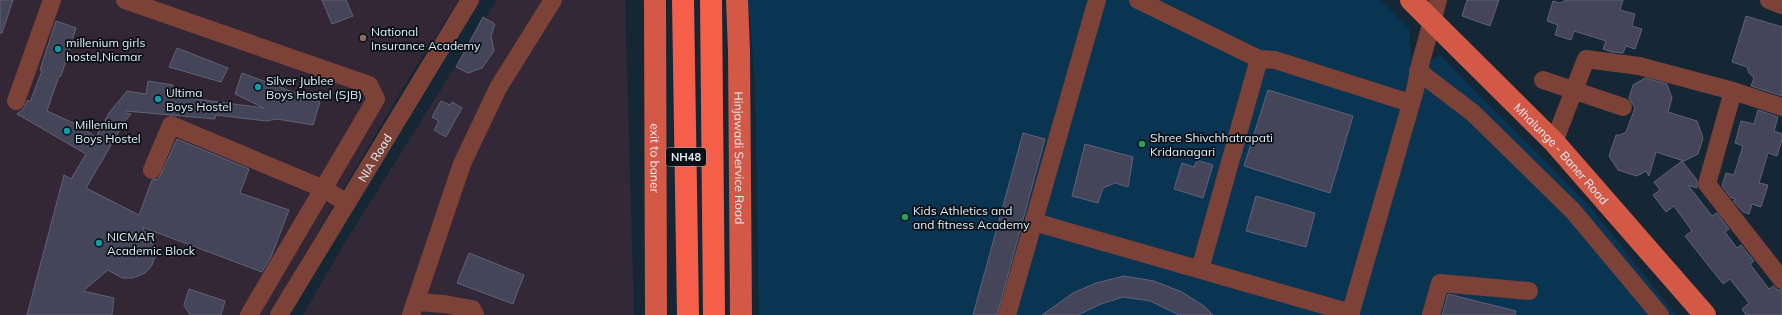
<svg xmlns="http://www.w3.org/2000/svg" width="1782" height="315" font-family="Mulish,sans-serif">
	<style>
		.industrial { fill: #322837 }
		.education { fill: #332736 }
		.green { fill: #0a3552 }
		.building { fill: #444559; stroke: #606177 }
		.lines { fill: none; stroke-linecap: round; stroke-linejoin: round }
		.minor { stroke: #7d4237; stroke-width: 18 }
		.major { stroke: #d35845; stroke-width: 22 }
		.highway { stroke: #f55f49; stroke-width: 22 }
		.education-dot { fill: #8d6e63; stroke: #080f15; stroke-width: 1.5 }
		.culture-dot { fill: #0f9aa8; stroke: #080f15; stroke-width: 1.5 }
		.leisure-dot { fill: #2e9e5b; stroke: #080f15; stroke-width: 1.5 }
		.labels { text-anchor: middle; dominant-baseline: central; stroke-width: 3.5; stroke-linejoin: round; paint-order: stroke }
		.shield { fill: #080f15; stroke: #a1abb4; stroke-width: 1 }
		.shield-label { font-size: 11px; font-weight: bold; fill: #e3eef8 }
		.poi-label { font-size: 12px; fill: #e3eef8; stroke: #080f15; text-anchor: start }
		.street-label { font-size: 12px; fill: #e3eef8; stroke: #080f15 }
	</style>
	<rect width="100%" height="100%" fill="#152734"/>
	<path class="industrial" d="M 497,0 L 625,0 L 634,315 L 303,315 L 344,244 Z"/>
	<path class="education" d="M 0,0 L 459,0 L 410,76 L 269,315 L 0,315 Z"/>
	<path class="green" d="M 748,0 L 1381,0 L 1409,28 L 1411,58 L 1427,63 L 1440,55 L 1590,207 L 1676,315 L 759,315 L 755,81 Z"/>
	<path class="building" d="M 0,0 L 13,0 L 2,33 L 0,33 Z
		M 322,0 L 346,0 L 353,16 L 332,24 Z
		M 1467,0 L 1499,0 L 1490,26 L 1462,16 Z
		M 1566,0 L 1623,0 L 1620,10 L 1635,14 L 1632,26 L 1642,29 L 1635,49 L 1626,46 L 1623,53 L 1612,52 L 1603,49 L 1606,41 L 1574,31 L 1571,40 L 1555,35 L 1558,25 L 1547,21 L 1553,1 L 1560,3 Z
		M 1746,16 L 1782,27 L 1782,96 L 1751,86 L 1754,78 L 1749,73 L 1747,67 L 1732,62 Z
		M 483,17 L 495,24 L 491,36 L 494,51 L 482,68 L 468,73 L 456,67 Z
		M 56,21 L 76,28 L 61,76 L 59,76 L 47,111 L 78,125 L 96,137 L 109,113 L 127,91 L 146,94 L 148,81 L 173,85 L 173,96 L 264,108 L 235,94 L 242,73 L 320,102 L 313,125 L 277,119 L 266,121 L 216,115 L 215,119 L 126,111 L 126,113 L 131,114 L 125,121 L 86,188 L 139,215 L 152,180 L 158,179 L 161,174 L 177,139 L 249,169 L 240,193 L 289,210 L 271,257 L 262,272 L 142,227 L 155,249 L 156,253 L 152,265 L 149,269 L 145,273 L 133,278 L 122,278 L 108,270 L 83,291 L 114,298 L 112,315 L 27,315 L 64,175 L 71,179 L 86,154 L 17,114 L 23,109 L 28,100 L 30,102 L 42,71 L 40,70 Z
		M 177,48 L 228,68 L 221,82 L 169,67 Z
		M 1645,78 L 1667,84 L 1672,98 L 1668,112 L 1697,121 L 1703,138 L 1698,154 L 1684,161 L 1656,152 L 1649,176 L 1646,171 L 1637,176 L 1618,170 L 1609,156 L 1616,135 L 1620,135 L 1626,132 L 1635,108 L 1629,98 L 1633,85 Z
		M 1268,90 L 1353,116 L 1330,193 L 1244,166 Z
		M 441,101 L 450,105 L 452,102 L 462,108 L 446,137 L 434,130 L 439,121 L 432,117 Z
		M 1758,110 L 1778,117 L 1774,131 L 1782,134 L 1782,139 L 1777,156 L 1768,153 L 1759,183 L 1768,185 L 1761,207 L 1752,204 L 1749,214 L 1743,212 L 1733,201 L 1736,199 L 1731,198 L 1722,186 L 1726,173 L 1734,175 L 1743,146 L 1735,143 L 1741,121 L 1754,124 Z
		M 1023,133 L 1045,139 L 997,315 L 973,315 Z
		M 1085,144 L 1133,157 L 1128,187 L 1115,183 L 1103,188 L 1098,203 L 1072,196 Z
		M 1197,160 L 1213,165 L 1203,198 L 1174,189 L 1182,163 L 1194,167 Z
		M 1682,161 L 1697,180 L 1697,188 L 1688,185 L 1712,216 L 1717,213 L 1729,229 L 1725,232 L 1737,248 L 1741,245 L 1754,261 L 1750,264 L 1769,289 L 1773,286 L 1778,290 L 1782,290 L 1782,315 L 1746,315 L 1742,309 L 1749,303 L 1730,279 L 1723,284 L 1685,236 L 1692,231 L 1674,206 L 1666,212 L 1653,195 L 1660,190 L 1654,182 Z
		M 1256,196 L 1315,213 L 1306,247 L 1246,231 Z
		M 469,253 L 524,275 L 513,304 L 457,283 Z
		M 1124,276 L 1154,281 L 1182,292 L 1204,306 L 1213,315 L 1179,315 L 1150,301 L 1123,297 L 1101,304 L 1078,315 L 1042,315 L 1073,293 L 1096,283 Z
		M 189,289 L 225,301 L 221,315 L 190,315 L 184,305 Z
		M 1448,294 L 1516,311 L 1515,315 L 1442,315 Z"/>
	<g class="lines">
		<g class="minor">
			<path d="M 125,0 L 369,85 L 376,99 L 249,315"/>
			<path d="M 1138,0 L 1259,59 L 1275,60 L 1410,103"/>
			<path d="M 1769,0 L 1782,5"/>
			<path d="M 1418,71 L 1473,113 L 1573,211 L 1660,315"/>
			<path d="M 1543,80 L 1623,107"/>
			<path d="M 1733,91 L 1707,184 L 1782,280"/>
			<path d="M 16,101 L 52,0"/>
			<path d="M 1554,142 L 1586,59 L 1639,66 L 1733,91 L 1782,107"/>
			<path d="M 152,170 L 171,125 L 324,189 L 347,203"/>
			<path d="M 1034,222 L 1351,313"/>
			<path d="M 1200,269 L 1259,59"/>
			<path d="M 416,302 L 444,304 L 472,309 L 475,315"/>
			<path id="s1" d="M 279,315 L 470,0"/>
			<path d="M 411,315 L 462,164 L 498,88 L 553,0"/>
			<path d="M 1007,315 L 1097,0"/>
			<path d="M 1350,315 L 1415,90 L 1421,61 L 1438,0"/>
			<path d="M 1431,315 L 1440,283 L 1529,291"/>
		</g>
		<g class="major">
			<path id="s2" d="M 655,0 L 656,315"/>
			<path id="s3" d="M 737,0 L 739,51 L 741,315"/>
			<path id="s4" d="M 1411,0 L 1554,142 L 1705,315"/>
		</g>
		<path class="highway" d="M 683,0 L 688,315
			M 711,0 L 714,315"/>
	</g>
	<circle class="education-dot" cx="363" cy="38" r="4"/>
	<g class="culture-dot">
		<circle cx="58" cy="49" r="4"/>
		<circle cx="258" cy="87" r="4"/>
		<circle cx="158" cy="99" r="4"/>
		<circle cx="67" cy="131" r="4"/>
		<circle cx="99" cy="243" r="4"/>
	</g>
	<g class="leisure-dot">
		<circle cx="1142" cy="144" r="4"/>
		<circle cx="905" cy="217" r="4"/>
	</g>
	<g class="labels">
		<rect class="shield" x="666" y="148" width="40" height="18" rx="3"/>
		<g class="shield-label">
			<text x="686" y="157">NH48</text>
		</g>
		<g class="poi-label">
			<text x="371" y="31">National<tspan x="371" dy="14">Insurance Academy</tspan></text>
			<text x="66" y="42">millenium girls<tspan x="66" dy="14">hostel,Nicmar</tspan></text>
			<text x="266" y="80">Silver Jublee<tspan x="266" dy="14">Boys Hostel (SJB)</tspan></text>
			<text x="166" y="92">Ultima<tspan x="166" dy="14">Boys Hostel</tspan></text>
			<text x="75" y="124">Millenium<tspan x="75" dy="14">Boys Hostel</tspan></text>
			<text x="1150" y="137">Shree Shivchhatrapati<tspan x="1150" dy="14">Kridanagari</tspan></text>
			<text x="913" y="210">Kids Athletics and<tspan x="913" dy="14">and fitness Academy</tspan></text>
			<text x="107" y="236">NICMAR<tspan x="107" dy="14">Academic Block</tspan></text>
		</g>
		<g class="street-label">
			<text stroke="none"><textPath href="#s4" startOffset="215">Mhalunge - Baner Road</textPath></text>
			<text stroke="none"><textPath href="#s1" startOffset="184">NIA Road</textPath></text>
			<text stroke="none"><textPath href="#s3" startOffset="158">Hinjawadi Service Road</textPath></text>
			<text stroke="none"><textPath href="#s2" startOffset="158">exit to baner</textPath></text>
		</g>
	</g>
</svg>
